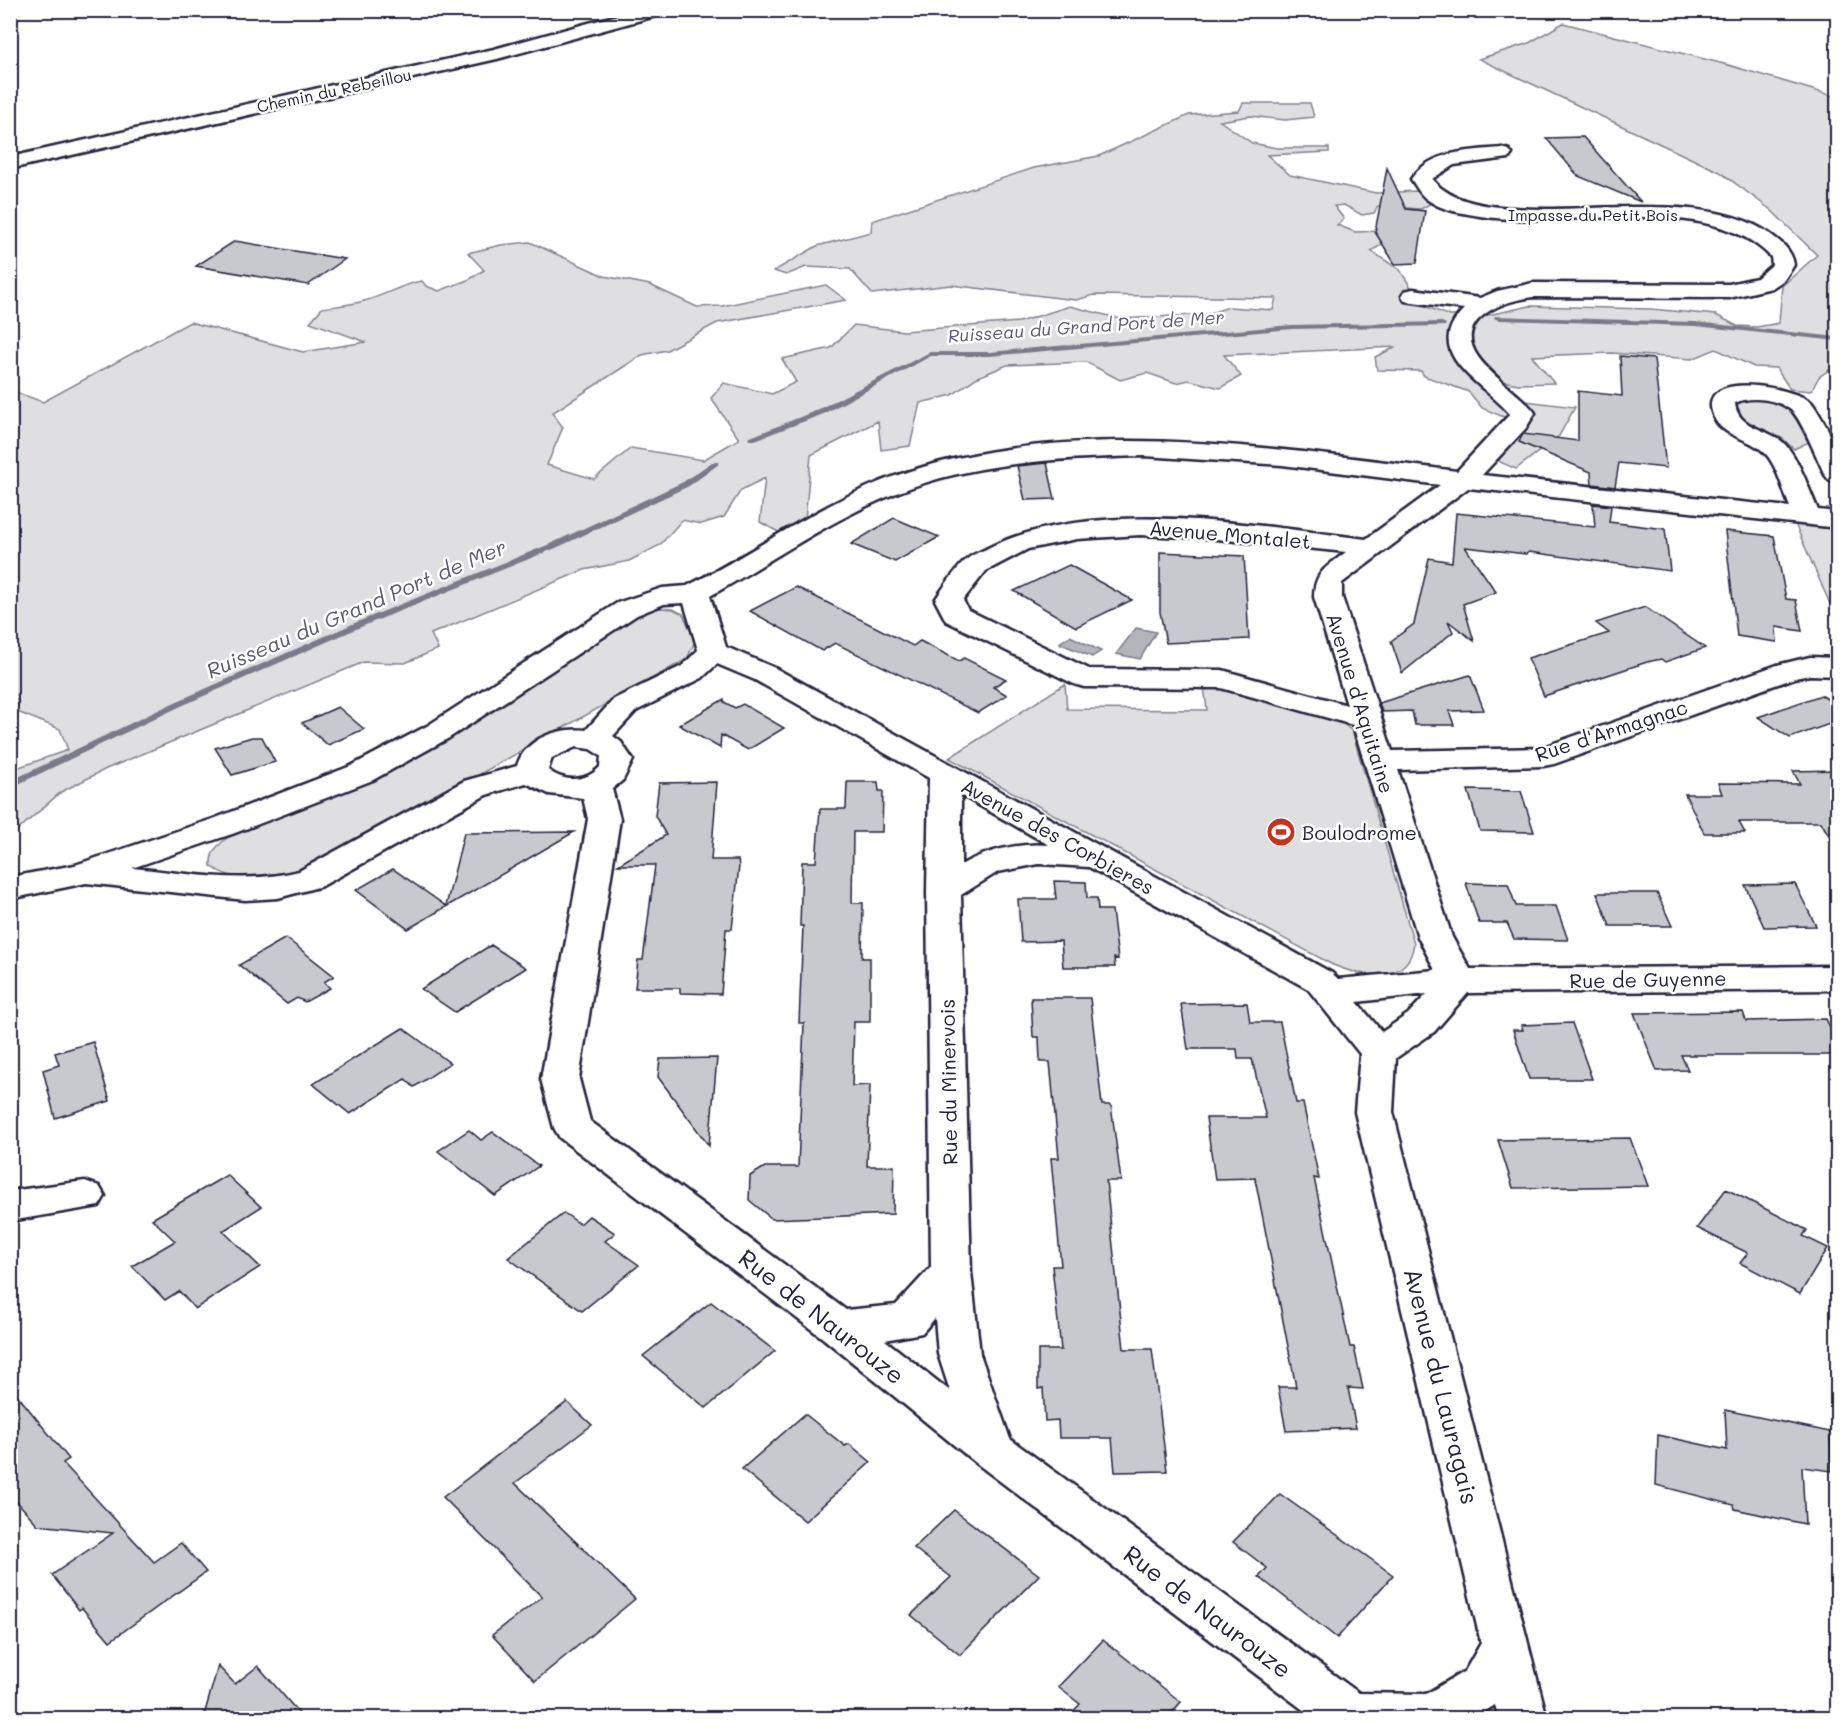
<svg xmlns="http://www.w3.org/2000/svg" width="1848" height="1729" font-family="Mali,sans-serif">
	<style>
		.green { fill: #dfdfe2; stroke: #80808e; stroke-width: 1.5 }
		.water { fill: #b4b4bc; stroke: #7a7a88; stroke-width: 1.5 }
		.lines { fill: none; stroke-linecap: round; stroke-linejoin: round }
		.stream { fill: #7a7a88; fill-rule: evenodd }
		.building { fill: #c8c8cf; stroke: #22223b; stroke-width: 1.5 }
		.minor-casing { stroke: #22223b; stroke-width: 5 }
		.minor { fill: #fff; fill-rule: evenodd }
		.labels { text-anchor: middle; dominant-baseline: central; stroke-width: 5; stroke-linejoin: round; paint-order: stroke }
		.far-street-label { font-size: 16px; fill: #22223b; stroke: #fff }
		.far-water-label { font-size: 18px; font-style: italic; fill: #5c5c6f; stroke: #fff }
		.street-label { font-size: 20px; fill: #22223b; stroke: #fff }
		.poi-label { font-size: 20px; fill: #22223b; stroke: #fff; text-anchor: start }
		.water-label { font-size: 21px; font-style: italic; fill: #5c5c6f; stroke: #fff }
		.near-street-label { font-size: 24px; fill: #22223b; stroke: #fff }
	</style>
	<rect width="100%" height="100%" fill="#fff"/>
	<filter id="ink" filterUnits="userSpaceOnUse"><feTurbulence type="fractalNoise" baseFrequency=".0167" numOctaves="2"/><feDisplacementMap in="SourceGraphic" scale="12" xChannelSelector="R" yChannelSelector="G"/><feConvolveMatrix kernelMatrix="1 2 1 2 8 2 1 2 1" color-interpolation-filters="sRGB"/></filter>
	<g filter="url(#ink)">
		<path class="green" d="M 1563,23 L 1728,65 L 1837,97 L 1837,377 L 1829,370 L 1819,377 L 1811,391 L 1790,389 L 1776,368 L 1754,367 L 1716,349 L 1692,359 L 1612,353 L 1532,356 L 1554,383 L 1518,384 L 1470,375 L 1500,398 L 1575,407 L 1559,436 L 1516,469 L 1500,462 L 1491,442 L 1511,420 L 1482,408 L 1469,392 L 1424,376 L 1421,371 L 1377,370 L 1375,357 L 1396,347 L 1224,355 L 1241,376 L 1220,388 L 1189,380 L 1176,383 L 1147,373 L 1120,380 L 1086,362 L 1007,365 L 976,378 L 952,395 L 920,403 L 910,446 L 881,450 L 878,421 L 811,455 L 805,520 L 784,535 L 760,522 L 765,478 L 741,490 L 724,517 L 701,524 L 682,520 L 660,545 L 629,561 L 584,570 L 431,634 L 438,649 L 405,663 L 364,662 L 106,769 L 61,792 L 11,836 L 11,770 L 68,750 L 60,729 L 15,711 L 18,701 L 11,697 L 10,390 L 43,402 L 190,322 L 303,352 L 366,342 L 310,322 L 322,308 C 336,306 350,305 364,301 C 384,296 402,284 422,281 L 426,286 L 439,291 L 470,279 L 484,270 L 468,253 L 501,245 L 530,242 L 604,276 L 650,285 L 697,307 L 722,306 L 826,285 L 846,300 L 717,323 L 667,350 L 642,355 L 552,413 L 563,427 L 547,465 L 594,479 L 631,448 L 703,460 L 739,439 L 711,398 L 724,383 L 772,394 L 796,382 L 782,359 L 831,348 L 854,325 L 904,331 L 1019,322 L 1070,306 L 1121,319 L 1207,314 L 1229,307 L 1273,310 L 1276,298 L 1094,295 L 1076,300 L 951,285 L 872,294 L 850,269 L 806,267 L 786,275 L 774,271 L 817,246 L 871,232 L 872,221 L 1034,168 L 1099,156 L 1189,115 L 1239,111 L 1243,103 L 1310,103 L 1314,117 L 1285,120 L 1250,116 L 1220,121 L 1252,143 L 1277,148 L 1329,148 L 1329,152 L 1267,155 L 1290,175 L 1376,193 L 1418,191 L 1431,203 L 1421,209 L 1378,206 L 1374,213 L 1362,215 L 1344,205 L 1334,206 L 1344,219 L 1337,225 L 1355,232 L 1380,231 L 1388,241 L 1371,251 L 1400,270 L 1414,292 L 1412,301 L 1450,316 L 1488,315 L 1530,306 L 1650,309 L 1716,315 L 1737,326 L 1757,327 L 1779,323 L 1782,286 L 1817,255 L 1771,210 L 1720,172 L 1479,59 L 1529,43 Z
			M 1746,398 C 1790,400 1792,404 1809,442 L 1794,449 L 1783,439 L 1745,423 L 1737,405 Z
			M 1795,524 L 1837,529 L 1837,620 Z
			M 660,608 L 673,609 L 683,614 L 695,641 L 687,659 L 307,870 C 279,877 236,886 211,866 C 210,852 217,846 227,838 L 402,766 L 639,614 Z
			M 1065,684 L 1067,709 L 1207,710 L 1204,686 L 1227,686 L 1341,722 L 1352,731 L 1414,943 C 1409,985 1362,977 1333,965 L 949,758 Z"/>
		<path class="water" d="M 1136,628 L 1156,632 L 1140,659 L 1116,654 Z
			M 1070,636 L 1101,651 L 1092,657 L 1059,643 Z"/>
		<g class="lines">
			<path class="stream" d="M 1495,316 L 1695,322 L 1838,337 L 1838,341 L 1695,326 L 1498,320 L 1494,318 Z
				M 1442,322 L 1446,324 L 1445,326 L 1292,329 L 990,356 L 931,356 L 821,415 L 755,440 L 749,440 L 748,438 L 815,411 L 930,352 L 990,352 L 1292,325 Z
				M 712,462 L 718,462 L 719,464 L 689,486 L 556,548 L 363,626 L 179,707 L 10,788 L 10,781 L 173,703 L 357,622 L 550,544 L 683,482 Z"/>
		</g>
		<path class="building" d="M 1583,137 L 1641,202 L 1578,176 L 1546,138 Z
			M 1387,168 L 1406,209 L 1425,211 L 1417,263 L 1395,264 L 1375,232 Z
			M 235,241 L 282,249 L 345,259 L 308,285 L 196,266 Z
			M 1620,356 L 1654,359 L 1666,468 L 1619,463 L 1615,487 L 1592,484 L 1591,472 L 1519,442 L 1523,434 L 1578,441 L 1578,391 L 1622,396 Z
			M 1047,463 L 1055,499 L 1025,500 L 1017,466 Z
			M 1593,504 L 1611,506 L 1609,522 L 1665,529 L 1670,571 L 1529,552 L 1526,554 L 1465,547 L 1496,592 L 1463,604 L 1474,641 L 1448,621 L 1453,632 L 1402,673 L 1391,641 L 1414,624 L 1429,558 L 1452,562 L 1456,513 L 1595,527 Z
			M 894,518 L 939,537 L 895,562 L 851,544 Z
			M 1725,531 L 1774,536 L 1786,599 L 1796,600 L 1802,631 L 1776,627 L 1777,642 L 1737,636 Z
			M 1160,552 L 1244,556 L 1249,639 L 1166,643 L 1160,612 Z
			M 1069,565 L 1132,600 L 1076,627 L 1014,591 Z
			M 796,587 L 913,646 L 920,641 L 959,661 L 964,658 L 1006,679 L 993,687 L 1007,695 L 978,713 L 835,643 L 822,651 L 750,611 Z
			M 1645,607 L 1705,648 L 1665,662 L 1661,659 L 1647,662 L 1544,696 L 1528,658 L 1609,633 L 1596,623 Z
			M 1470,675 L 1484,710 L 1449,711 L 1454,725 L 1415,725 L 1412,711 L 1382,712 L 1379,703 Z
			M 1821,695 L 1838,706 L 1838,721 L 1790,738 L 1758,717 Z
			M 724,699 L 724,702 L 735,708 L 743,704 L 784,728 L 748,750 L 721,735 L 720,748 L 679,725 Z
			M 338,707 L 364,729 L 328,745 L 302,723 Z
			M 252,737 L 262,737 L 275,762 L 232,775 L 215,748 Z
			M 1838,770 L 1838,851 L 1821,822 L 1739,822 L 1745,833 L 1704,833 L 1685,794 L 1722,794 L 1718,783 L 1800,784 L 1793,771 Z
			M 717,782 L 711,860 L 738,860 L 739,866 L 732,929 L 726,929 L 721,994 L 680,993 L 680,988 L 635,988 L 638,960 L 643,960 L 655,865 L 618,865 L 666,835 L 655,816 L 659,783 Z
			M 847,782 L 878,782 L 879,791 L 883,791 L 882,832 L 853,832 L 852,903 L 863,903 L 862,958 L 870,958 L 870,1022 L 854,1022 L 852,1086 L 870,1085 L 867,1166 L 894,1166 L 893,1214 L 772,1219 L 749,1200 L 750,1176 L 765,1167 L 798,1167 L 804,1023 L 799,1023 L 803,926 L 800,926 L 802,862 L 816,862 L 820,809 L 846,809 Z
			M 1468,790 L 1521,791 L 1534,832 L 1480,831 Z
			M 574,832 L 408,929 L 356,890 L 393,869 L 446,906 L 464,833 Z
			M 1054,881 L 1086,882 L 1087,898 L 1097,898 L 1098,910 L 1112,910 L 1118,959 L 1114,958 L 1115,967 L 1063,967 L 1061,941 L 1021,942 L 1018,899 L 1056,899 Z
			M 1466,883 L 1508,884 L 1516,906 L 1556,906 L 1568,940 L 1514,939 L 1507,923 L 1479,923 Z
			M 1795,884 L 1816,926 L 1764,927 L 1745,885 Z
			M 1597,893 L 1657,893 L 1672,926 L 1610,926 Z
			M 286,938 L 334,976 L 324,982 L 330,988 L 305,1002 L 297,998 L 287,1004 L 239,965 Z
			M 491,945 L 526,968 L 455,1012 L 421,989 Z
			M 1031,998 L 1090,998 L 1102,1105 L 1111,1105 L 1121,1181 L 1106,1181 L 1124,1349 L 1152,1349 L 1167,1471 L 1115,1472 L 1112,1438 L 1059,1438 L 1058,1420 L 1045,1421 L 1043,1388 L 1038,1389 L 1038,1350 L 1061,1350 L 1052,1266 L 1061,1266 L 1051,1158 L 1059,1158 L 1050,1062 L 1040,1062 L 1039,1037 L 1033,1037 Z
			M 1247,1003 L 1250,1022 L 1280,1022 L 1296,1103 L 1303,1103 L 1319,1179 L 1314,1178 L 1350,1347 L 1354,1347 L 1363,1389 L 1348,1388 L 1356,1428 L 1286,1431 L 1278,1387 L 1296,1387 L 1255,1178 L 1215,1179 L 1206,1118 L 1266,1118 L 1252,1059 L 1238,1059 L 1237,1049 L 1188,1049 L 1181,1004 Z
			M 1743,1012 L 1746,1021 L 1826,1019 L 1838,1044 L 1838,1055 L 1681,1055 L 1688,1070 L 1657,1071 L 1634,1013 Z
			M 1572,1023 L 1592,1079 L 1529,1079 L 1513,1030 L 1523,1030 L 1521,1025 Z
			M 403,1028 L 450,1063 L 414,1087 L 405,1079 L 350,1114 L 313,1084 Z
			M 93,1042 L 110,1101 L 55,1118 L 43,1070 L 59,1065 L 55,1053 Z
			M 717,1058 L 709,1146 L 658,1077 L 660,1059 Z
			M 469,1130 L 481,1140 L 493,1132 L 539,1166 L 495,1196 L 438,1151 Z
			M 1630,1138 L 1648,1186 L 1513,1188 L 1498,1140 Z
			M 227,1175 L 261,1207 L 223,1231 L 260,1267 L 195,1309 L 179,1291 L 165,1300 L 132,1266 L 175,1241 L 152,1219 Z
			M 1726,1189 L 1807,1230 L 1803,1236 L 1828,1248 L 1800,1294 L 1740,1263 L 1748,1253 L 1697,1228 Z
			M 564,1213 L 580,1224 L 589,1216 L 615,1233 L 605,1241 L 639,1265 L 582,1311 L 508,1258 Z
			M 711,1302 L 775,1351 L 706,1408 L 643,1356 Z
			M 10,1386 L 69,1459 L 63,1463 L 154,1562 L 181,1543 L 206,1572 L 110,1641 L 82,1608 L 79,1610 L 52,1575 L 113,1533 L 38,1525 L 10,1494 Z
			M 567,1402 L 592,1425 L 515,1483 L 635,1599 L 535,1681 L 492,1635 L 542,1597 L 443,1497 Z
			M 1725,1410 L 1830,1432 L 1832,1471 L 1802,1467 L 1805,1524 L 1735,1509 L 1734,1505 L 1656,1485 L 1658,1435 L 1727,1450 Z
			M 805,1414 L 845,1446 L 849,1444 L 871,1462 L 805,1521 L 742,1469 Z
			M 1280,1494 L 1393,1575 L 1337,1638 L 1259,1577 L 1267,1568 L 1233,1542 Z
			M 954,1510 L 1039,1575 L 960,1655 L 911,1615 L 951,1577 L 914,1548 Z
			M 1103,1640 L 1181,1702 L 1166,1719 L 1066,1719 L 1080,1704 L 1058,1687 Z
			M 218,1666 L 235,1684 L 258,1666 L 304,1719 L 203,1719 Z"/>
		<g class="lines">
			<g class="minor-casing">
				<path id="minor" d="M 636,10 L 665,10 L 663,14 L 497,59 L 10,169 L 10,157 L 494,49 Z
					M 1502,148 L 1509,150 L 1512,154 L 1509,158 L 1454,165 L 1432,179 C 1483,244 1685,173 1770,234 C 1781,242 1792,250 1794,265 L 1784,280 L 1772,288 L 1729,298 L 1533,297 C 1513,300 1493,305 1478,320 C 1448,353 1519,389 1535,413 L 1526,428 L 1482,475 L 1790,507 C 1783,491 1777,465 1765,453 C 1749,436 1719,438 1712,412 C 1700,370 1793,387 1811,402 C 1817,408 1835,442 1838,450 C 1840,460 1838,473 1838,483 L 1829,480 L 1825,475 C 1818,460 1803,423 1793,412 C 1780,399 1751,395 1735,403 C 1737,427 1764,428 1780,440 C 1797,452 1809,490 1818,510 L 1838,512 L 1838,528 L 1468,488 L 1342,583 L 1342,597 L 1392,751 L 1540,748 L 1777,665 L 1810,657 L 1838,658 L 1838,676 L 1810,675 L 1795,678 L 1554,764 L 1543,766 L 1398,770 L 1452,937 L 1470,969 L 1838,966 L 1838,990 L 1468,993 L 1434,1032 L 1396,1058 L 1393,1112 L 1547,1718 L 1499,1718 L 1495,1705 L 1474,1718 L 1314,1718 L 976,1463 L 824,1339 L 560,1138 L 554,1128 L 541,1079 L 588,819 L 583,798 L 549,794 L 526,783 L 486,795 L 322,886 L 278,898 L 245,900 L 86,883 L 10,899 L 10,877 L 75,865 L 213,819 L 351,766 L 427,726 L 617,603 L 662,588 L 687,586 C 757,551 820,503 895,476 C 1070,414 1278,449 1457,471 L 1510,414 C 1484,383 1419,354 1464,309 L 1405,301 L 1402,296 L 1405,291 L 1413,289 L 1480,298 L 1497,291 L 1533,283 L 1729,284 L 1757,278 L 1772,265 L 1771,257 C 1707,190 1566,231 1480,216 C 1463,213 1443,211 1428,200 C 1421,196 1416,186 1411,179 C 1431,150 1470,151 1502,148 ZM 1144,456 L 1282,465 L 1440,485 L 1366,539 C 1256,525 1092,497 990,547 C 983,551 972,554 966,560 C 954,571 944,587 935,600 L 946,621 L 1074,684 L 1084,687 L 1221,688 L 1353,725 L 1418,937 L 1435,970 L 1338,979 L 1332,973 L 775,668 L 726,647 L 710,596 C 777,558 841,512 915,486 C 988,461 1068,458 1144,456 ZM 1140,535 L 1206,538 L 1346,552 C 1328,566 1314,572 1314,597 L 1347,705 L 1222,670 L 1089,669 L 968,610 L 963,600 L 986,571 L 1028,549 L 1077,539 ZM 684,603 L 698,650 L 682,666 L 614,699 L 586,730 C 559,727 525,738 517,766 L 464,781 L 299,871 C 245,885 187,873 132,868 L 235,833 L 373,780 L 449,738 L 637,615 L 664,604 ZM 717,664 L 755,680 L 929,778 L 927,891 L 931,1267 L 896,1305 L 846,1310 L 590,1121 L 579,1079 L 620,819 L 612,789 L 623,780 L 633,760 L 621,742 L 613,736 L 636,711 L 702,678 ZM 576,747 L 590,749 L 601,756 L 600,767 C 586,782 565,783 548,770 L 552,758 ZM 961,795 L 1049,845 C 1020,842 984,851 961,865 ZM 1039,864 L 1089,867 L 1308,989 L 1360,1054 L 1355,1112 L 1481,1643 L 1465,1671 L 1426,1694 L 1359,1693 L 1010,1439 L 980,1354 L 971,1272 L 961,895 L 998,872 ZM 1427,994 L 1408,1014 L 1382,1032 L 1357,1002 ZM 935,1318 L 938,1354 L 950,1391 L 885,1340 L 922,1333 Z
					M 85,1181 L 99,1186 L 105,1196 L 99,1206 L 10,1221 L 10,1191 Z"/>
			</g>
			<use href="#minor" class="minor"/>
		</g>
	</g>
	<defs>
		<g id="stadium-disc" transform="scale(1.5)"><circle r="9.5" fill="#c8321e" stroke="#fff"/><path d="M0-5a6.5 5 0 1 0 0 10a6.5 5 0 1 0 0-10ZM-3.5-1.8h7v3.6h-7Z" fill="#fff"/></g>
	</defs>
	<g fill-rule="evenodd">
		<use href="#stadium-disc" x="1281" y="832"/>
	</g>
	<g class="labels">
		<g class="far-street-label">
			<text transform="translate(334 90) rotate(-12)">Chemin du Rebeillou</text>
			<text x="1593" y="214">Impasse du Petit Bois</text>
		</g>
		<g class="far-water-label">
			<text transform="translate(1086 326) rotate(-4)">Ruisseau du Grand Port de Mer</text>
		</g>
		<g class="street-label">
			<text transform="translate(1230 534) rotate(5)">Avenue Montalet</text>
			<text transform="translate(1361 703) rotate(73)">Avenue d'Aquitaine</text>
			<text transform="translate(1611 730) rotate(-18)">Rue d'Armagnac</text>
			<text transform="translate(1058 836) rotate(29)">Avenue des Corbieres</text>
			<text transform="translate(1648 979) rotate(-1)">Rue de Guyenne</text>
			<text transform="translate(948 1082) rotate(-91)">Rue du Minervois</text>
		</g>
		<g class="poi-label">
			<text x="1302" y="832">Boulodrome</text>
		</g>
		<g class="water-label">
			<text transform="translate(356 608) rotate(-23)">Ruisseau du Grand Port de Mer</text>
		</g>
		<g class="near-street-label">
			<text transform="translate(822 1316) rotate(38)">Rue de Naurouze</text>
			<text transform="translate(1442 1386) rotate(76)">Avenue du Lauragais</text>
			<text transform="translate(1208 1611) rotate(37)">Rue de Naurouze</text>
		</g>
	</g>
	<rect width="1848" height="1729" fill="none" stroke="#fff" stroke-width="36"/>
	<rect x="18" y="18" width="1812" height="1693" fill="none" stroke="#22223b" stroke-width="2" filter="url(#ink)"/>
</svg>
